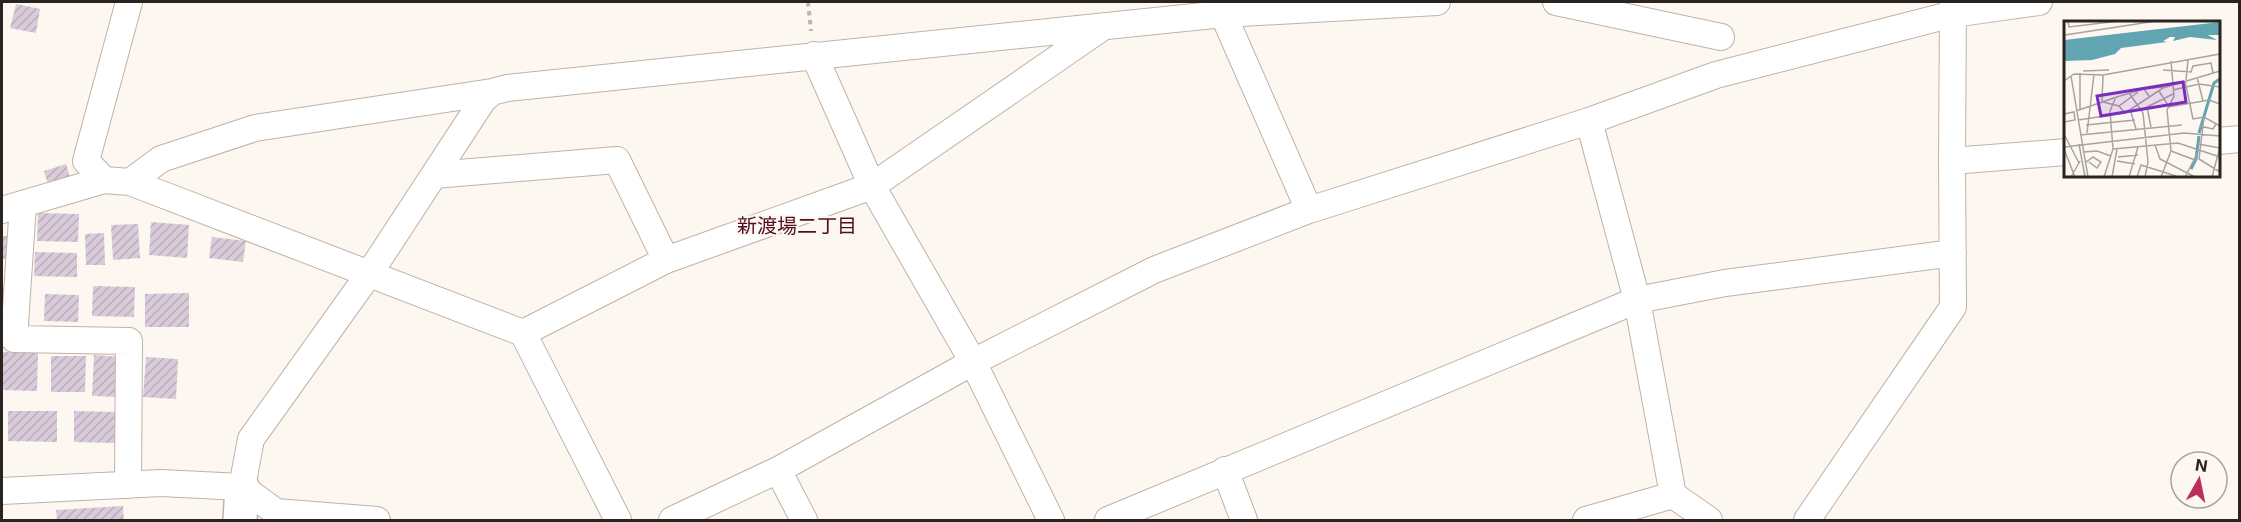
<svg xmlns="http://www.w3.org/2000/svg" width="2241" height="522" font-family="Inter,'Noto Sans JP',sans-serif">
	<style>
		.building { fill: url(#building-hatch) }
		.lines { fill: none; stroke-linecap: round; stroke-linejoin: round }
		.street-casing { stroke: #c0b2a5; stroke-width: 28 }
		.secondary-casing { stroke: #c0b2a5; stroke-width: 36 }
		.path { stroke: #bcb6b1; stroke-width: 4; stroke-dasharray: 4.5 4.5; stroke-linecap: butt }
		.street { stroke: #fff; stroke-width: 26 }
		.secondary { stroke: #fff; stroke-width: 33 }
		.labels { text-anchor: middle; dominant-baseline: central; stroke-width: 4.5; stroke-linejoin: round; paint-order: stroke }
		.neighbourhood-label { font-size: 20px; fill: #510c22; stroke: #fdf7f2 }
		.inset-river { fill: none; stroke: #62a5b2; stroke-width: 3 }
		.inset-road { fill: none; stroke: #a8a39e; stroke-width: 1.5 }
		.view { fill: #7b2cbf; fill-opacity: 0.15; stroke: #7b2cbf; stroke-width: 3 }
		.inset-edge { fill: none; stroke: #29241f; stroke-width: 3 }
	</style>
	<defs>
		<pattern id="building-hatch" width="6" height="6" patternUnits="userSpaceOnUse" patternTransform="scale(1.5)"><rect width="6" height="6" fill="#d9cbd9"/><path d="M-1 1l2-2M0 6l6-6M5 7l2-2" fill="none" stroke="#baaeba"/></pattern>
	</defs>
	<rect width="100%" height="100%" fill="#fdf7f2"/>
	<path class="building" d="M 16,4 L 40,9 L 36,33 L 10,28 Z
		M 66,164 L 70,177 L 48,184 L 44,171 Z
		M 38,213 L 79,214 L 78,242 L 37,241 Z
		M 151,222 L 189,225 L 187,258 L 149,255 Z
		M 138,224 L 140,258 L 113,260 L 111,225 Z
		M 104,233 L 105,265 L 86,265 L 85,234 Z
		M 2,236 L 12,236 L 12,259 L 2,259 Z
		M 212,237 L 246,241 L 243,262 L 209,258 Z
		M 35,252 L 77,253 L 77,277 L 34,276 Z
		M 93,286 L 135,287 L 134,317 L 92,316 Z
		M 2,287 L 11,288 L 9,316 L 2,315 Z
		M 189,293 L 189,327 L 145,327 L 145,294 Z
		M 45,294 L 79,295 L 78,322 L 44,321 Z
		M 2,352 L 38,353 L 37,391 L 2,390 Z
		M 94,355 L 122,357 L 120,397 L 92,396 Z
		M 51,356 L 86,356 L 85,392 L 51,392 Z
		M 146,357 L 178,359 L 176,399 L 143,397 Z
		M 8,411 L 57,411 L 57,442 L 8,441 Z
		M 74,411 L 116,412 L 115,443 L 74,442 Z
		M 123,506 L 124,520 L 57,520 L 56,510 Z"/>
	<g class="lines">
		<g class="street-casing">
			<path id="street" d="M 1556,2 L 1721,37
				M 1223,14 L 1437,2
				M 814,55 L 872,186 L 973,362 L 1051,520
				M 1589,121 L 1637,300 L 1673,495 L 1709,520
				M 2218,141 L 2240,139
				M 1952,161 L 2066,152
				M 434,175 L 617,160 L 666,260
				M 104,180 L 86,161 L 129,2
				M 130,182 L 161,159 L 255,128 L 492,92
				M 23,204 L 14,339 L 129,341 L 128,485
				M 2,210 L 104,180 L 130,182 L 523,333 L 618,520
				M 523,333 L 666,260 L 872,186 L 1100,29
				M 778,470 L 804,520
				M 1225,470 L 1244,520
				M 242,487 L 251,439 L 369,274 L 483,100 L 492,92 L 507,88 L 1223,14 L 1309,210
				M 2,491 L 161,483 L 242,487 L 276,512 L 377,520
				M 672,520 L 778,470 L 973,362 L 1154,270 L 1309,210 L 1589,121 L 1716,75 L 1953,14 L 2039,2
				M 1108,520 L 1637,300 L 1725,283 L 1953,253
				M 1586,520 L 1673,495
				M 1807,520 L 1953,307 L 1952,161 L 1953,2"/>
		</g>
		<g class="secondary-casing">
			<path id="secondary" d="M 240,520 L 242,487"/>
		</g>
		<path class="path" d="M 808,2 L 811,31"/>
		<use href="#street" class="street"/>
		<use href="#secondary" class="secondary"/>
	</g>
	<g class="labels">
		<g class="neighbourhood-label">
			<text x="797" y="226">新渡場二丁目</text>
		</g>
	</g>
	<g transform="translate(2064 21)">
		<rect width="156" height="156" fill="#fdf7f2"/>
		<path d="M 156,1 L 156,14 L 144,14 L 153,19 L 126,16 L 109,20 L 111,16 L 106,16 L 99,20 L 103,21 L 57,27 L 51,33 L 28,39 L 0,40 L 0,19 Z" fill="#62a5b2"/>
		<path class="inset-river" d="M 135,112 L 150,62 L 156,58M 127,148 L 132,138 L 135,115"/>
		<path class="inset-road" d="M 4,0 L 5,6 L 55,0M 1,14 L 92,0M 99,49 L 127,51 L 129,45 L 147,42 L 149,52M 19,50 L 45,49M 7,55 L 24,156M 133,56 L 139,80M 122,59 L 124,39M 0,60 L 10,53 L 39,54 L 156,33M 121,60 L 129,98 L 140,96 L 156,105M 80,68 L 99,66M 109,69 L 135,63 L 156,66M 95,70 L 105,86 L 145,79 L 156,83M 65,72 L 79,92 L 84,141 L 81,156M 38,81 L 39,54M 39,81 L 55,85 L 60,91M 55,85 L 74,71M 83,86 L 87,106M 66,88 L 72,108M 16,89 L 16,52M 77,89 L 109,73M 12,90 L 53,76M 0,93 L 10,91 L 11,99 L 0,101M 140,96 L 135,138 L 156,151M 14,99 L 61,92 L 99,67 L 156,50M 22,104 L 71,99M 136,105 L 149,108 L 152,103M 23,112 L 30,53M 0,113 L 15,142M 16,114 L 118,104M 15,123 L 21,156M 134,123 L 156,127M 91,124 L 96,138 L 131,156M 0,126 L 120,112 L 156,115M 0,128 L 11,156M 49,128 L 114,122 L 156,136M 107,130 L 131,139M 19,131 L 33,130 L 47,135M 54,136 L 74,134M 53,140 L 71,143M 21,142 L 29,136 L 37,141 L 33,147 L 25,141M 7,156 L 16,140M 40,156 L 49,128 L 46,90 L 52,76 L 80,68 L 85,75M 48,156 L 53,128M 65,156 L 74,126M 73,156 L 77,144 L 112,155M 97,156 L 107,130 L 103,89 L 110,75 L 107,40M 121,156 L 133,133M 148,156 L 156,126"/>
		<path class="view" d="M 119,61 L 122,81 L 37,95 L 33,75 Z"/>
		<rect width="156" height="156" class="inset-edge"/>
	</g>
	<rect width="2241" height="522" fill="none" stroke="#29241f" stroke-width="6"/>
	<g transform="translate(2199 480) rotate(9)"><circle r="28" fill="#fdf7f2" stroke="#a8a39e" stroke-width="1.5"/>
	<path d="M0-4.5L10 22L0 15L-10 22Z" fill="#bd2e5a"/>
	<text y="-9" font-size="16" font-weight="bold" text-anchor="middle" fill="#29241f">N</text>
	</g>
</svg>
